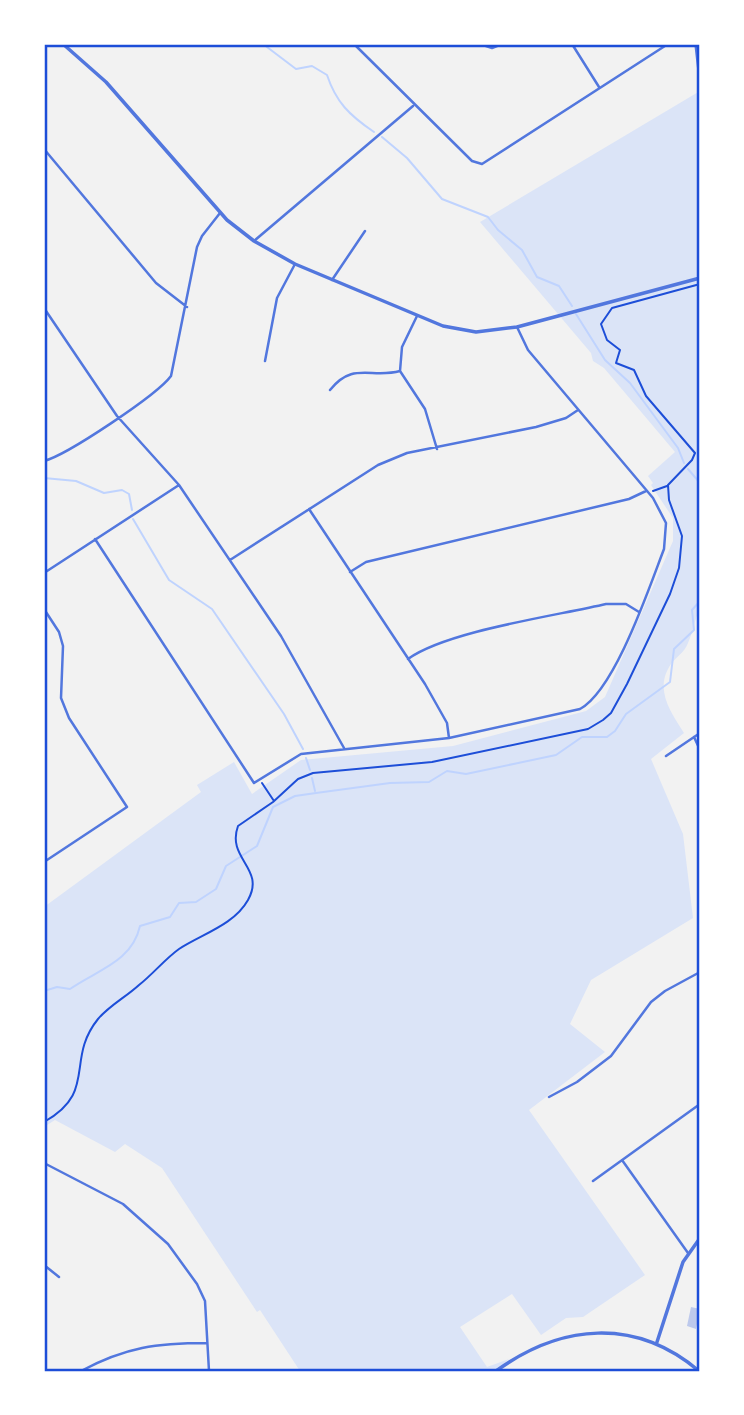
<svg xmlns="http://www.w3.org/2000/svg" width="744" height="1415" font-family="'Archivo Narrow',sans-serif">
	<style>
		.green { fill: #dbe4f7 }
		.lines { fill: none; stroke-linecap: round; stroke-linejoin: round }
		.stream { stroke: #bfd3fe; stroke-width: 2 }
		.building { fill: #bdc9ec }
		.path { stroke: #1d4ed8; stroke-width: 2 }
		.minor { stroke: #5277de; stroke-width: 2.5 }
		.tertiary { stroke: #5277de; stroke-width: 3.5 }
		.neatline { fill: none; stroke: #1d4ed8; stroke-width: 2.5 }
	</style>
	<rect width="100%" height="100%" fill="#f2f2f2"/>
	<path class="green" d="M 700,91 L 700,607 C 695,619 693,632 688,643 C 684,653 677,656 671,664 C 654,689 670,711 684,733 L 651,759 L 683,834 L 693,918 L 591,980 L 570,1024 L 605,1052 L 529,1110 L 645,1275 L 583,1317 L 566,1318 L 541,1335 L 512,1294 L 460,1327 L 487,1367 L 509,1359 L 495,1371 L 300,1371 L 260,1310 L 257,1312 L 162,1168 L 125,1144 L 115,1152 L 55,1120 L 44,1127 L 44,907 L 201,792 L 197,785 L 234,762 L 252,794 L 301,760 L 453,746 L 586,711 L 605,697 L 673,541 L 673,518 L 651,485 L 653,483 L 648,476 L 675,452 L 604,368 L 593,361 L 591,353 L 480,222 Z"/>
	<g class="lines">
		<path class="stream" d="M 263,44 L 296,69 L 312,66 L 327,75 C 336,102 349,115 374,132
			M 382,137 L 407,158 L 442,199 L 488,217 L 498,230 L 522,250 L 537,277 L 559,286 L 572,306
			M 576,314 L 605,360 L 630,383 L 678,448 L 684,463
			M 688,469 L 700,483
			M 44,478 L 76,481 L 104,493 L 122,490 L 129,494 L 132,510
			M 133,519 L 169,580 L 212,609 L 284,714 L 303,749
			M 306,758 L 310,770
			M 312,778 L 315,791
			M 44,991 L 57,987 L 70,989 C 97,970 132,962 140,926 L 170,917 L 179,903 L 196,902 L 216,889 L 226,866 L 257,846 L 273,807 L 295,796 L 316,793 L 390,783 L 429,782 L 447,771 L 466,774 L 556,755 L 582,737 L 607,737 L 615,731 L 626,714 L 670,682 L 674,649 L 694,630 L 692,610 L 700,601"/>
	</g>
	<path class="building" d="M 691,1307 L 700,1309 L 696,1329 L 687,1326 Z"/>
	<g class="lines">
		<path class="path" d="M 653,491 L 667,486
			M 262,783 L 274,801
			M 44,1122 C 98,1092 65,1060 98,1019 C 110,1005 126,997 139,985 C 153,974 165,959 179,949 C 202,934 234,925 248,900 C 266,868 226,859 238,826 L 273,802 L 298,779 L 313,773 L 432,762 L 588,729 L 603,720 L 611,713 L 627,684 L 670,594 L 679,568 L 682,536 L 669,500 L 668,485 L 692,460 L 695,453 L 646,396 L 634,370 L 616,363 L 620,350 L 607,340 L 601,324 L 612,308 L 700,284"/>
		<path class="minor" d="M 354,44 L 472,161 L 482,164 L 668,44
			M 480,44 L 492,48 L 502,44
			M 572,44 L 599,87
			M 44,149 L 156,283 L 187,307
			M 254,241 L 413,106
			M 332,280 L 365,231
			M 44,308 L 117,416 L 179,485 L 281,636 L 344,748
			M 417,316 L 402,347 L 400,371 L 425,409 L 437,449
			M 265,361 L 277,298 L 295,264
			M 330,390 C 353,361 371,379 400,371
			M 44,461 C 67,455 157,395 171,376 L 197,247 L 202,236 L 220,213
			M 309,509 L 425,684 L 447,723 L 449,738
			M 95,539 L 254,783 L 301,754 L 449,738 L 580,709 C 615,690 649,588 664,549 L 666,523 L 653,498 L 528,350 L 517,327
			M 230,560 L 378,465 L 407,453 L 536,427 L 566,418 L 578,410
			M 350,572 L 366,562 L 629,499 L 646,491
			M 44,573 L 179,485
			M 44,609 L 59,632 L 63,646 L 61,698 L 69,718 L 127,807 L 44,862
			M 408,659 C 447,631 555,616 606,604 L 626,604 L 639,612
			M 694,737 L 700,750
			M 666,756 L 700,733
			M 549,1097 L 577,1082 L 611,1056 L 651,1002 L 665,991 L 700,972
			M 622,1160 L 688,1253
			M 44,1163 L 123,1204 L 168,1244 L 197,1284 L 205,1301 L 209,1371
			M 593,1181 L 700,1104
			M 44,1265 L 59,1277
			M 81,1371 C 126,1347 157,1343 207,1343"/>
		<path class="tertiary" d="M 63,44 L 106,82 L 227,220 L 254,241 L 295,264 L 443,326 L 476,332 L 517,327 L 700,278
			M 696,44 L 700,79
			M 657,1342 L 683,1262 L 700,1238
			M 496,1371 C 561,1324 635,1317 699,1371"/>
	</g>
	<rect width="744" height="1415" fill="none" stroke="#ffffff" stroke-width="91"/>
	<rect x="46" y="46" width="652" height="1324" class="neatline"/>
</svg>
